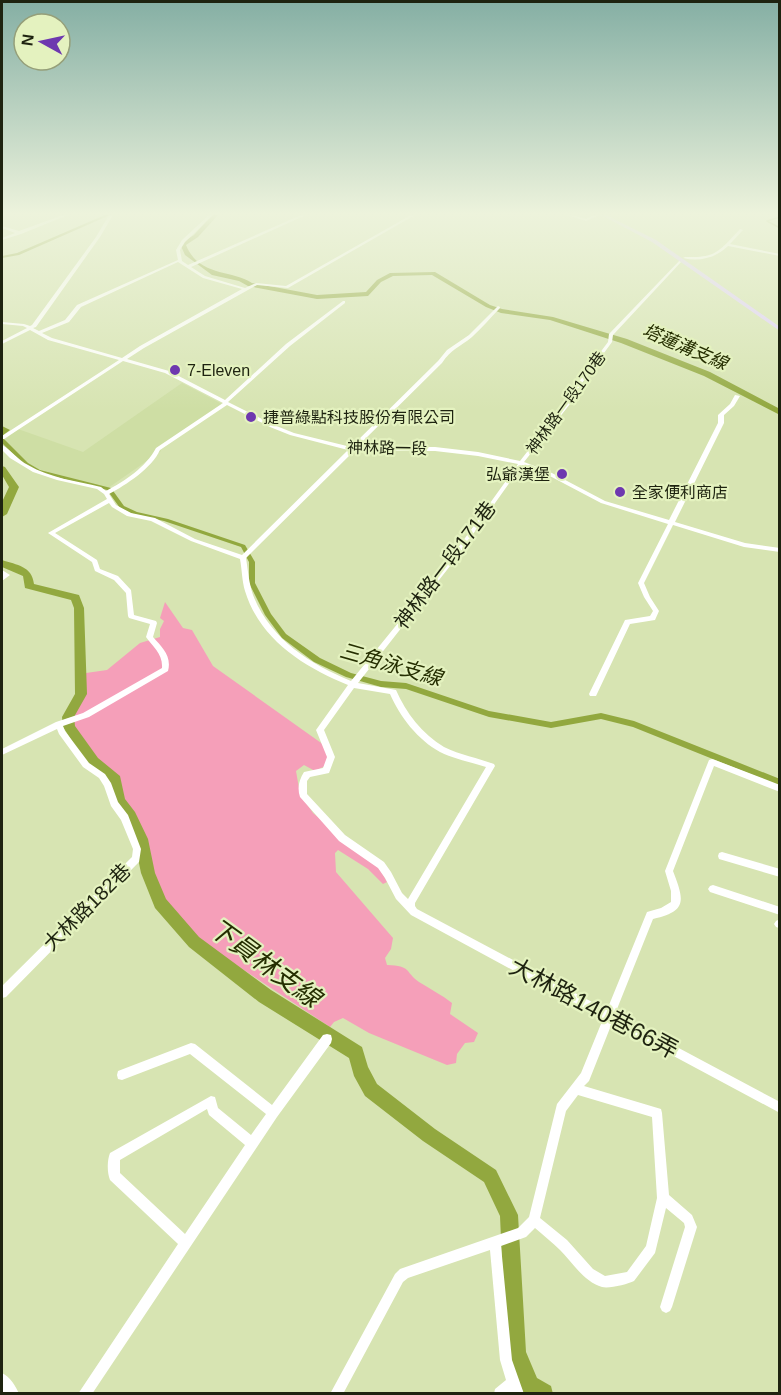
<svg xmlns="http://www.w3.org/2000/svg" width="781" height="1395" font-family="Helvetica,'Noto Sans TC',sans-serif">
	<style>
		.built { fill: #cedea4 }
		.green { fill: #f59fb9 }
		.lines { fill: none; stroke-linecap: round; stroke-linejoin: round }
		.stream { stroke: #92a83f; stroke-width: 1.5 }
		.canal { fill: #92a83f; fill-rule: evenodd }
		.river { fill: #92a83f; fill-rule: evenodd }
		.minor { fill: #fff; fill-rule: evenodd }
		.major { fill: #e1d1fe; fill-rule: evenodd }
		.poi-dot { fill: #6e38af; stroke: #e4f2bf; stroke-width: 2 }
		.labels { text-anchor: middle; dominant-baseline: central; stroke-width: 4.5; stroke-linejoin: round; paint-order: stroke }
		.far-poi-label { font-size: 16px; fill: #1e2310; stroke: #e4f2bf; text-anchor: start }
		.far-street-label { font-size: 16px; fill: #1e2310; stroke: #e4f2bf }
		.far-water-label { font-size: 18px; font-style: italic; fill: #252e01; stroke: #e4f2bf }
		.street-label { font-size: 20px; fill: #1e2310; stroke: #e4f2bf }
		.water-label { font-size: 21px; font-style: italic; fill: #252e01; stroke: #e4f2bf }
		.near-street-label { font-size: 24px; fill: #1e2310; stroke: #e4f2bf }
		.near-water-label { font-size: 26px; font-style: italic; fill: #252e01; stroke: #e4f2bf }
	</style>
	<rect width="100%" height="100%" fill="#d7e4b2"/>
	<path class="built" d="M 182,383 L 222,404 L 159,448 L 161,451 L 108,488 L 34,468 L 2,442 L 18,429 L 83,452 Z"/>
	<path class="green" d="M 165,602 L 183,628 L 192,630 L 213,666 L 324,745 L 329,755 L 325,766 L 315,771 L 304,765 L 296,771 L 300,794 L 313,813 L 380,869 L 387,882 L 383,884 L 368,869 L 338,850 L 335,853 L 336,872 L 393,938 L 391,949 L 385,958 L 387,965 C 412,966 404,971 419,982 C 430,989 442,995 452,1003 L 450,1014 L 478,1033 L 474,1042 L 465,1043 L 457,1054 L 456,1063 L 447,1065 L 369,1033 L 343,1018 L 334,1022 L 330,1027 L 218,953 L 196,935 L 162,897 L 153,876 L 150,855 L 140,826 L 122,800 L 117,777 L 97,760 L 73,725 L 73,717 L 83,694 L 86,673 L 107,670 L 140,643 L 160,637 L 160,629 L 164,621 L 160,618 Z"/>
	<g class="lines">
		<path class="stream" d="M 780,217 L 767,221 L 780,228"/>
		<path class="canal" d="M 105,215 L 110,215 L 19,255 L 2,258 L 2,256 L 17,253 Z
			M 2,426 L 10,430 L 2,436 L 2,432 L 3,430 L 2,430 Z
			M 2,438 L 4,439 L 28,463 L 40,470 L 111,488 L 124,506 L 137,512 L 168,519 L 245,545 L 255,562 L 255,583 L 271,614 L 286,634 L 320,658 L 351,673 L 381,681 L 406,683 L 489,711 L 551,722 L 601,713 L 634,721 L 780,779 L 780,786 L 633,727 L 601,719 L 551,728 L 489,717 L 406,689 L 381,687 L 346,677 L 314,662 L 282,638 L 265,615 L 249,583 L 249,562 L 241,547 L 164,521 L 133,514 L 120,508 L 107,490 L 36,472 L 24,465 L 2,443 Z"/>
		<path class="river" d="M 212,215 L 218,215 L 198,237 L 186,245 C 199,277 230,269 252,283 L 317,295 L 366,292 L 377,280 L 390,273 L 435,272 L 490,305 L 502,309 L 553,317 L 627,339 L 710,372 L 780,409 L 780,415 L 704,376 L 621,343 L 550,320 L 501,313 L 486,307 L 432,275 L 393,276 L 381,282 L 368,296 L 317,299 L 248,286 L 239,281 L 212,275 L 185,255 L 180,244 L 194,235 Z
			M 2,466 L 5,467 L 19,487 L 7,514 L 2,517 L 2,502 L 9,487 L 2,475 Z
			M 2,560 C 17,565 32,566 34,584 L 79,595 L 84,608 L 87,694 L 74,717 L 75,726 L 98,758 L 120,776 L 125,799 L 135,812 L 148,839 L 155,873 L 166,899 L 199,937 L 271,990 L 362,1047 L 368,1067 L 377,1084 L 435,1129 L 496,1170 L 518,1215 L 526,1352 L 537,1378 L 551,1386 L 553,1394 L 523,1392 L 506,1352 L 500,1216 L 484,1182 L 423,1141 L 365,1096 L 354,1076 L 349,1058 L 259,1002 L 189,947 L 155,908 L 141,873 L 134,839 L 125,820 L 112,801 L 109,783 L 88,766 L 63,727 L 62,717 L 75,694 L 74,608 L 71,600 L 25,588 L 23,576 L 2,567 Z"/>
		<path class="minor" d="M 63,215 L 68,215 L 21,234 L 2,240 L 2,238 L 15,233 L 2,228 L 2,226 L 19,231 Z
			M 109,215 L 113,215 L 100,237 L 36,327 L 33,328 L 39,331 L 65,320 L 77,305 L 178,260 L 176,250 L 182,240 L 209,215 L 213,215 L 185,242 L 180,250 L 182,261 L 188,265 L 301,215 L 306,215 L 191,267 L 205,276 L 245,288 L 256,283 L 286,286 L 411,215 L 415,215 L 288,288 L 257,285 L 144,348 L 127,359 L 169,371 L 225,400 L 286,344 L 343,301 L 345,301 L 345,303 L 290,346 L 228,402 L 274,425 L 294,433 L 351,447 L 438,361 L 447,350 L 469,335 L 498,306 L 500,307 L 500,308 C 490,318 482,328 472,337 C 460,347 451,349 442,363 L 357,447 L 435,447 L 478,452 L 520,461 L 569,398 L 569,394 L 608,342 L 609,334 L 681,259 L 682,261 L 613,335 L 612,342 L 574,394 L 574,399 L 524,462 L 550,472 L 605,501 L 669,520 L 718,423 L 718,415 L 730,404 L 735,395 L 740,396 L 734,406 L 724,415 L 724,423 L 675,522 L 745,543 L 780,548 L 780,552 L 744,547 L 673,525 L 644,583 L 650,597 L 659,611 L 655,620 L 630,624 L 596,696 L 590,696 L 589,694 L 625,620 L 650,616 L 653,611 L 644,597 L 638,583 L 668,524 L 601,503 L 546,474 L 522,465 L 454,561 L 358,683 L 396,690 C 406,713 422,734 444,747 C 460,755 478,758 494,764 L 495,766 L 415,903 L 415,906 L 417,909 L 607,1010 L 647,912 L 661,908 L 671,902 L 671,891 L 665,871 L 709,760 L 712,759 L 715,760 L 780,785 L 780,792 L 714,766 L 673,871 C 684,900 688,911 653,919 L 615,1014 L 780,1102 L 780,1113 L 612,1023 L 589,1081 L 584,1086 L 661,1109 L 662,1113 L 669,1195 L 692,1215 L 697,1227 L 672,1307 L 670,1311 L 666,1313 L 662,1311 L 660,1307 L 685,1227 L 684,1223 L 666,1208 L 655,1253 L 634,1281 C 628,1284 609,1289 602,1287 C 584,1282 572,1262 560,1250 C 552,1242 543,1235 535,1228 L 526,1237 L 501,1246 L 512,1360 L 524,1394 L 494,1394 L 495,1389 L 506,1380 L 500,1360 L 490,1250 L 408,1278 L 403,1282 L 343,1394 L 330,1394 L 395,1274 L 400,1269 L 518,1228 L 529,1217 L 556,1108 L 557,1104 L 581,1073 L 603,1019 L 411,915 L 396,899 L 385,878 L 378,868 L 339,841 L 300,797 C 297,788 299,780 304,772 L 323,768 L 327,757 L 316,730 L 348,685 C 304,667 260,640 245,591 C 242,581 242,570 240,559 L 191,541 L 151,521 L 127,516 L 112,507 L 109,503 L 55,533 L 97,560 L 100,569 L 118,576 L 131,590 L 134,615 L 156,621 L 157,623 L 153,637 C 162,647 172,656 168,671 L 89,717 L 63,726 L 65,731 L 89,763 L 105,774 L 111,783 L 118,802 L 128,815 L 141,849 L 139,862 L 6,997 L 2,998 L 2,986 L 132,857 L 133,849 L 121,820 L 111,806 L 104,786 L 99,778 L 83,767 L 59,734 L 57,729 L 2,755 L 2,749 L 56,722 L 83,713 L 162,668 C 163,654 153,647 146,637 L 150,624 L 129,618 L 128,616 L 126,593 L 114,580 L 95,571 L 92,562 L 48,533 L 107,499 L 104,494 L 97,489 L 57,480 L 33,472 L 10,458 L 2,450 L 2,445 C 11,450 18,460 28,465 C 50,478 76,481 101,487 L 106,491 C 125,481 146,467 156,448 L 223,403 L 165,373 L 123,361 L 4,439 L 2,439 L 2,436 L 119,360 L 48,340 L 30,330 L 2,344 L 2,341 L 27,328 L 23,326 L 2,324 L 2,322 L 24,324 L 30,326 L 32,325 L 96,237 ZM 178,262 L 203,278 L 242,289 L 140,346 L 122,358 L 52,338 L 42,333 L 69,322 L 81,307 ZM 227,405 L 270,427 L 290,435 L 348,450 L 242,555 L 195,539 L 155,518 L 131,513 L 116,505 L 109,494 C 126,485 152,468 160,450 ZM 354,451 L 435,451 L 478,456 L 518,464 L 450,559 L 351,681 C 310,664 270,639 253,595 C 249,583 248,571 246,558 ZM 354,688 L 390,694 C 400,717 418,740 440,752 C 454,759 471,762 486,767 L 408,899 L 402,893 L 391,872 L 384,862 L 345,835 L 307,794 L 307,781 L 310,777 L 329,773 L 335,757 L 324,730 ZM 578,1095 L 652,1117 L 657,1198 L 646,1246 L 627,1272 L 605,1276 L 593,1269 L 567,1240 L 540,1218 L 566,1111 Z
			M 567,215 L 572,215 L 586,219 L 594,215 L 599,215 L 586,221 Z
			M 740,229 L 743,230 L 730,244 L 780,254 L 780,256 L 728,246 C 716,258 699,262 683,258 L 685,257 C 717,258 719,251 740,229 Z
			M 2,570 L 10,575 L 2,581 L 2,576 L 3,575 L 2,575 Z
			M 722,852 L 780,869 L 780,877 L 719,859 L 718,856 L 719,853 Z
			M 713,885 L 780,907 L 780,915 L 710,892 L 708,889 L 710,886 Z
			M 780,919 L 780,928 L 779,928 L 776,927 L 774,924 L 776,921 Z
			M 327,1034 L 331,1035 L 332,1039 L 331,1043 L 277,1117 L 92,1394 L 78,1394 L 178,1244 L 110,1180 C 107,1173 107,1160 110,1153 L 211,1096 L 215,1097 L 218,1108 L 251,1135 L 266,1114 L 190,1054 L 122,1080 L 118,1079 L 117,1075 L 118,1071 L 191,1043 L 195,1044 L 272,1105 L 323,1035 ZM 207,1109 L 209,1115 L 245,1145 L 185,1234 L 120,1173 L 120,1160 Z
			M 2,1373 C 10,1377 16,1386 19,1394 L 4,1394 L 2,1390 Z"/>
		<path class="major" d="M 601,215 L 606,215 L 656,240 L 780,327 L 780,331 L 652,242 Z"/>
	</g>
	<linearGradient id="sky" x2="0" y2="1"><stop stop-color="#85afa4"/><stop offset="0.52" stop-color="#edf3dc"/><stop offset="1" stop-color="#edf3dc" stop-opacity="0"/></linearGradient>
	<rect width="781" height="410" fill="url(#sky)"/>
	<g class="poi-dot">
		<circle cx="175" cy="370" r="6"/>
		<circle cx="251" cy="417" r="6"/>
		<circle cx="562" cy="474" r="6"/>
		<circle cx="620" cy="492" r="6"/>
	</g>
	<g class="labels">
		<g class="far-poi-label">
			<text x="187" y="370">7-Eleven</text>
			<text x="263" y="417">捷普綠點科技股份有限公司</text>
			<text x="550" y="474" text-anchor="end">弘爺漢堡</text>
			<text x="632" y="492">全家便利商店</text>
		</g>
		<g class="far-street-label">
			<text transform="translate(566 403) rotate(-54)">神林路一段170巷</text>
			<text transform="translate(387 448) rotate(1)">神林路一段</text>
		</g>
		<g class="far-water-label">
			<text transform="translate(685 347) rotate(23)">塔蓮溝支線</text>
		</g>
		<g class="street-label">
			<text transform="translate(445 565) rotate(-53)">神林路一段171巷</text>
			<text transform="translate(87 907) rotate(-45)">大林路182巷</text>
		</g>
		<g class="water-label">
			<text transform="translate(391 664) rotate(16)">三角泳支線</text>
		</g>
		<g class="near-street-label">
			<text transform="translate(594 1008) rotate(28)">大林路140巷66弄</text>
		</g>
		<g class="near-water-label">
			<text transform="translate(265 963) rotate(36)">下員林支線</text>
		</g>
	</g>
	<rect width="781" height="1395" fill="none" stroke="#1e2310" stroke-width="6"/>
	<g transform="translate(42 42) rotate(278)"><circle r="28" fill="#e4f2bf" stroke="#959f79" stroke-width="1.5"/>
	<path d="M0-4.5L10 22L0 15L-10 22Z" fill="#6e38af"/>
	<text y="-9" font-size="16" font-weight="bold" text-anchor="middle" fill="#1e2310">N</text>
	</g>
</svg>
